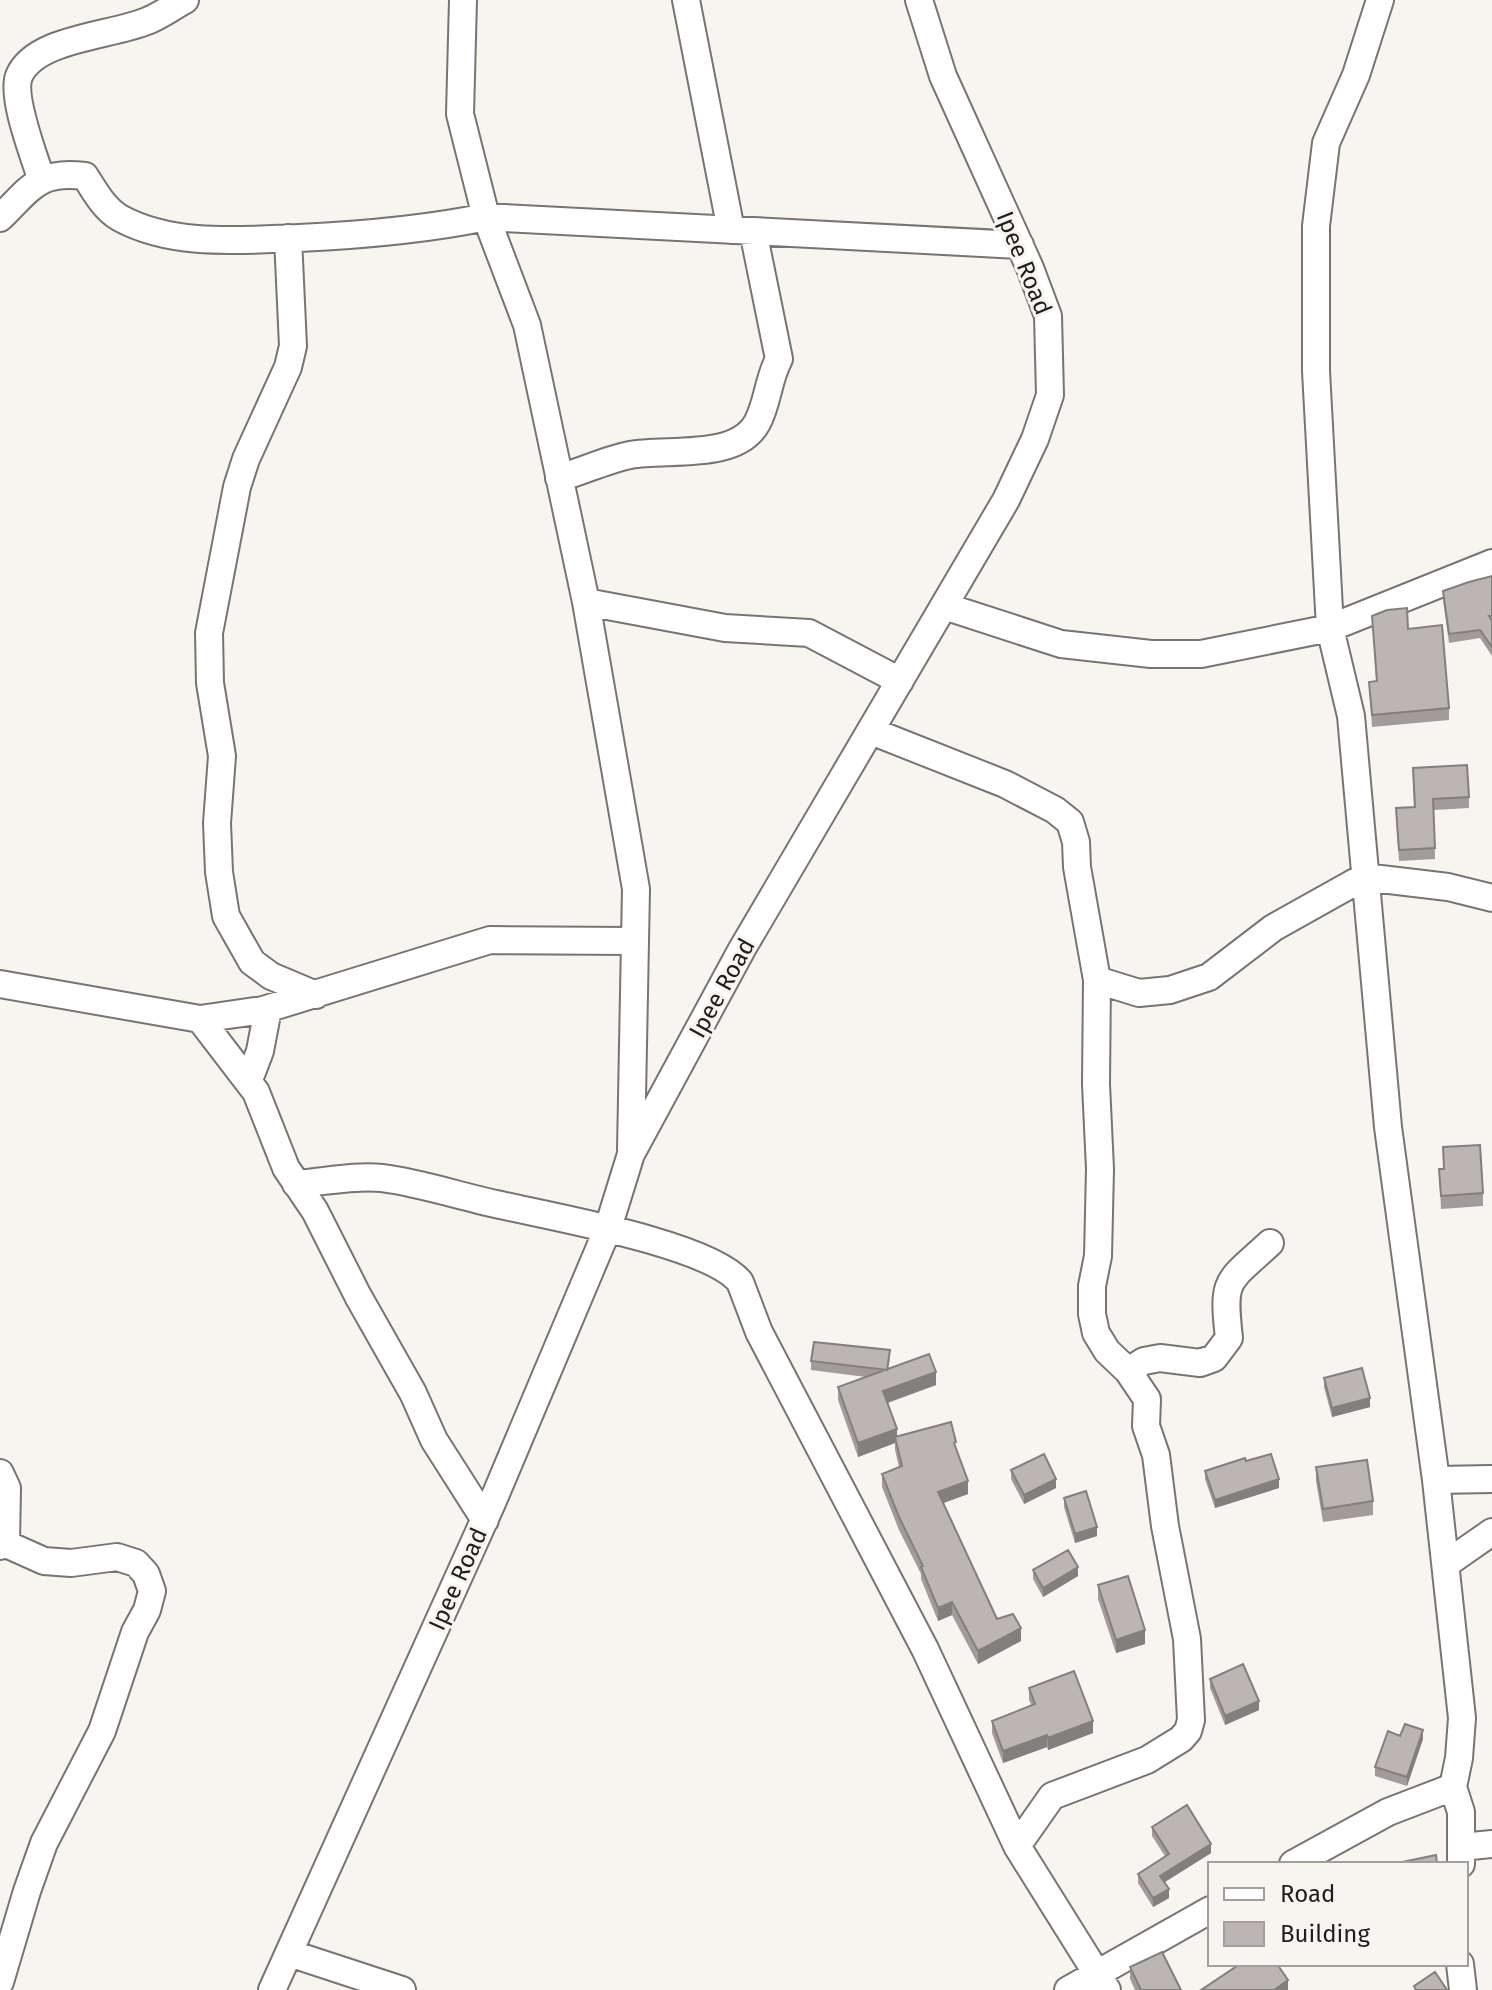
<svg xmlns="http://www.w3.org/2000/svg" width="1492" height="1990" font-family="'Fira Sans',sans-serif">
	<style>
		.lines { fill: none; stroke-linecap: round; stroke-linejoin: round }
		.minor-casing { stroke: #787471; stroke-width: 30 }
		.minor { stroke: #fff; stroke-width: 26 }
		.wall { fill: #a19c9b }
		.shaded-wall { fill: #837f7e }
		.building { fill: #bbb5b4; stroke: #837f7e; stroke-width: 2 }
		.labels { text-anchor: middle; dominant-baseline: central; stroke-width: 6; stroke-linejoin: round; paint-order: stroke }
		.street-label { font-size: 24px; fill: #201e1d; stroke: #f8f4f0 }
	</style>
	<rect width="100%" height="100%" fill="#f8f4f0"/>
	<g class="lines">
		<g class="minor-casing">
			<path id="minor" d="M 463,0 L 460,114 L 486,217 L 527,325 L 586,602 L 636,889 L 631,1150
				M 686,0 L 731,230
				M 41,178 C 34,156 11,97 19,76 C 35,38 111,36 147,21 C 160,16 172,7 185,0
				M 0,218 C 31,188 38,170 85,176 C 94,190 104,209 120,218 C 173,247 241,240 299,238 C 362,235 424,230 486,217 L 1020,245
				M 288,238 L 293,346 L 288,367 L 246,459 L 237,487 L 209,633 L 210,683 L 222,756 L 217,823 L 219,872 L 226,916 L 252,962 L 271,976 L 316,995
				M 559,478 C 583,471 606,460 630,455 C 667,448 736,461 757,423 C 768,403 768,379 779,359 L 753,231
				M 586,602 L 725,628 L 809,633 L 900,681
				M 944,606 L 1061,644 L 1151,654 L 1201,654 L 1330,628 L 1492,563
				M 871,731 L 1005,784 L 1055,810 L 1070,822 L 1076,842 L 1077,867 L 1097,980 L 1096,1084 L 1100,1169 L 1098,1256 L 1092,1286 L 1092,1314 L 1096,1333 L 1107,1351 L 1128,1371 L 1147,1399 L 1146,1426 L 1156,1455 L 1165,1526 L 1187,1639 L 1191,1720 L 1188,1731 L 1181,1739 L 1147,1760 L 1052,1796 L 1017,1846
				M 1097,980 L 1139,993 L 1170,990 L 1209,977 L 1273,928 L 1364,877 L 1448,887 L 1492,898
				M 0,984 L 200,1019 L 263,1010 L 490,940 L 633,941
				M 200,1019 L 256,1092 L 286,1168 L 315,1211 L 358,1296 L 413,1393 L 434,1440 L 485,1520
				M 249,1080 L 260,1051 L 268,1009
				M 296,1184 C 324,1182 355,1175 382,1178 C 421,1183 459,1196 496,1204 C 547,1216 710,1244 740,1282 L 759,1332 L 925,1649 L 1017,1846 L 1107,1990
				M 1128,1371 L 1144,1361 L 1160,1358 L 1200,1363 L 1214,1358 L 1229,1338 C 1222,1277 1227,1283 1270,1243
				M 0,1473 L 7,1488 L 6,1544
				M 1436,1480 L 1492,1479
				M 0,1546 L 6,1544 L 44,1561 L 71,1563 L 117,1557 L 136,1563 L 146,1574 L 152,1591 L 147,1610 L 135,1632 L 102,1731 L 44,1843 L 27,1891 L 0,1982
				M 1446,1564 L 1492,1532
				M 1453,1787 L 1461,1812 L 1461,1864
				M 1461,1847 L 1492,1844
				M 1293,1864 L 1388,1812 L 1453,1787 L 1459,1758 L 1462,1718 L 1436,1480 L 1388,1127 L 1351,716 L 1330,628 L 1316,371 L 1316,226 L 1326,143 L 1356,75 L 1380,0
				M 289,1953 L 402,1990
				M 1460,1964 L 1463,1990
				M 272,1990 L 492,1503 L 608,1228 L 631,1154 L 742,949 L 1006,500 L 1035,439 L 1050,395 L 1048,316 L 1030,268 L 943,76 L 919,0
				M 1068,1990 L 1210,1910"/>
		</g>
		<use href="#minor" class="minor"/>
	</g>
	<path class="wall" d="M 1492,576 L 1492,656 L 1480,638 L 1449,643 L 1443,600 L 1443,591 Z
		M 1372,616 L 1408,629 L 1449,708 L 1449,720 L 1372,727 L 1369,682 L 1376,681 Z
		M 1413,779 L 1469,797 L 1469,808 L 1434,810 L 1435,859 L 1399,861 L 1396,819 L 1414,807 Z
		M 1443,1147 L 1483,1193 L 1483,1206 L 1441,1209 L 1439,1169 L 1443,1169 Z
		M 890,1359 L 888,1369 L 936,1385 L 888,1403 L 897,1437 L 956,1449 L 968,1494 L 943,1503 L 997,1619 L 1021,1641 L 978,1664 L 952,1615 L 938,1621 L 921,1579 L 921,1574 L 899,1530 L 882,1487 L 882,1474 L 899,1467 L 895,1450 L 895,1443 L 858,1457 L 838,1400 L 838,1387 L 866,1377 L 811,1370 L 811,1361 Z
		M 1324,1378 L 1370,1407 L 1332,1417 L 1324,1387 Z
		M 1246,1461 L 1279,1488 L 1215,1508 L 1205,1479 L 1205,1471 Z
		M 1316,1467 L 1373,1501 L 1373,1515 L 1323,1522 L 1316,1481 Z
		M 1011,1470 L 1056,1488 L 1024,1504 L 1011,1479 Z
		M 1064,1498 L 1097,1536 L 1075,1543 L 1064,1507 Z
		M 1033,1570 L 1078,1576 L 1043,1597 L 1033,1579 Z
		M 1098,1585 L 1145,1644 L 1116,1653 L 1098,1599 Z
		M 1210,1679 L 1259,1710 L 1225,1725 L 1210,1688 Z
		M 1029,1688 L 1093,1733 L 1048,1750 L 1047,1747 L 1003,1763 L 992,1733 L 992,1721 L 1032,1706 L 1029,1700 Z
		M 1400,1736 L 1423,1739 L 1407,1786 L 1375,1776 L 1375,1767 Z
		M 1152,1827 L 1211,1853 L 1165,1882 L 1169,1898 L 1153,1907 L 1138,1883 L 1138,1874 L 1165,1856 L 1152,1836 Z
		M 1130,1967 L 1181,1990 L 1135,1990 L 1130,1979 Z"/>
	<path class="shaded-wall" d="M 936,1372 L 936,1385 L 883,1404 L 883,1391 Z
		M 1370,1398 L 1370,1407 L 1332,1417 L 1332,1408 Z
		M 897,1429 L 897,1443 L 895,1437 L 895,1443 L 858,1457 L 858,1443 Z
		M 1056,1479 L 1056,1488 L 1024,1504 L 1024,1495 Z
		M 1279,1479 L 1279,1488 L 1215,1508 L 1215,1500 Z
		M 968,1481 L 968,1494 L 938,1505 L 938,1492 Z
		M 1097,1527 L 1097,1536 L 1075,1543 L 1075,1534 Z
		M 1078,1567 L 1078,1576 L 1043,1597 L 1043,1588 Z
		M 952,1602 L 952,1615 L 938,1621 L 938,1608 Z
		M 1021,1628 L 1021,1641 L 978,1664 L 978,1651 Z
		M 1145,1630 L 1145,1644 L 1116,1653 L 1116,1640 Z
		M 1259,1701 L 1259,1710 L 1225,1725 L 1225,1716 Z
		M 1093,1721 L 1093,1733 L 1048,1750 L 1048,1738 Z
		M 1423,1730 L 1423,1739 L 1407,1786 L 1407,1777 Z
		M 1047,1735 L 1047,1747 L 1003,1763 L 1003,1751 Z
		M 1211,1844 L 1211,1853 L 1160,1885 L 1160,1876 Z
		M 1169,1889 L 1169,1898 L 1153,1907 L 1153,1898 Z
		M 1288,1980 L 1288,1990 L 1274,1990 Z"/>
	<path class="building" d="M 1492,576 L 1492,616 L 1489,616 L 1492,621 L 1492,647 L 1480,630 L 1449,634 L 1443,591 L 1469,582 Z
		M 1407,608 L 1408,629 L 1442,625 L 1449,708 L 1372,715 L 1369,682 L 1377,681 L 1372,616 L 1387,610 Z
		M 1467,765 L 1469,797 L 1433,799 L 1435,848 L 1399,850 L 1396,808 L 1415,807 L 1413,768 Z
		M 1480,1145 L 1483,1193 L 1441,1196 L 1439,1169 L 1444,1169 L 1443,1147 Z
		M 814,1342 L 890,1350 L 887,1370 L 811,1361 Z
		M 929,1354 L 936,1372 L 883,1391 L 897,1429 L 858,1443 L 838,1387 Z
		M 1362,1368 L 1370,1398 L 1332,1408 L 1324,1378 Z
		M 951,1422 L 956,1442 L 954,1443 L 968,1481 L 938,1492 L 997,1619 L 1013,1614 L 1021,1628 L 978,1651 L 952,1602 L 938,1608 L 921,1567 L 923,1566 L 899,1517 L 882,1474 L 902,1466 L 895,1437 Z
		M 1044,1454 L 1056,1479 L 1024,1495 L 1011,1470 Z
		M 1271,1454 L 1279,1479 L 1215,1500 L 1205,1471 L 1245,1458 L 1246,1461 Z
		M 1367,1460 L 1373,1501 L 1323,1509 L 1316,1467 Z
		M 1086,1491 L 1097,1527 L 1075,1534 L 1064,1498 Z
		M 1068,1550 L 1078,1567 L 1043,1588 L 1033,1570 Z
		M 1128,1576 L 1145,1630 L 1116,1640 L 1098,1585 Z
		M 1243,1664 L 1259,1701 L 1225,1716 L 1210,1679 Z
		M 1074,1671 L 1093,1721 L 1048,1738 L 1047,1735 L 1003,1751 L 992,1721 L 1035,1704 L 1029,1688 Z
		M 1405,1724 L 1423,1730 L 1407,1777 L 1375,1767 L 1388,1731 L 1400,1736 Z
		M 1187,1805 L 1211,1844 L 1160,1876 L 1169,1889 L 1153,1898 L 1138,1874 L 1169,1854 L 1152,1827 Z
		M 1436,1855 L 1437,1864 L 1402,1864 L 1402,1862 Z
		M 1162,1952 L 1181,1990 L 1141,1990 L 1130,1967 Z
		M 1240,1964 L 1277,1964 L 1288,1980 L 1274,1990 L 1201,1990 Z
		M 1435,1972 L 1447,1990 L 1416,1990 L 1414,1986 Z"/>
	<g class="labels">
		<g class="street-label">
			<text transform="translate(1024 263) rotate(68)">Ipee Road</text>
			<text transform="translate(722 988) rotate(-61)">Ipee Road</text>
			<text transform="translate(458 1579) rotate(-66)">Ipee Road</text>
		</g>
	</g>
	<rect x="1208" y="1862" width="260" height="104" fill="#f8f4f0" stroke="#a29e9c" stroke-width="2"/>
	<rect x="1224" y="1888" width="40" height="12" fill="#ffffff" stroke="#a29e9c" stroke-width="2"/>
	<text x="1280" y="1902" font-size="24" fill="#201e1d">Road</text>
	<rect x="1224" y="1922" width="40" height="24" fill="#bbb5b4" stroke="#a29e9c" stroke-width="2"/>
	<text x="1280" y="1942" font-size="24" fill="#201e1d">Building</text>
</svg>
